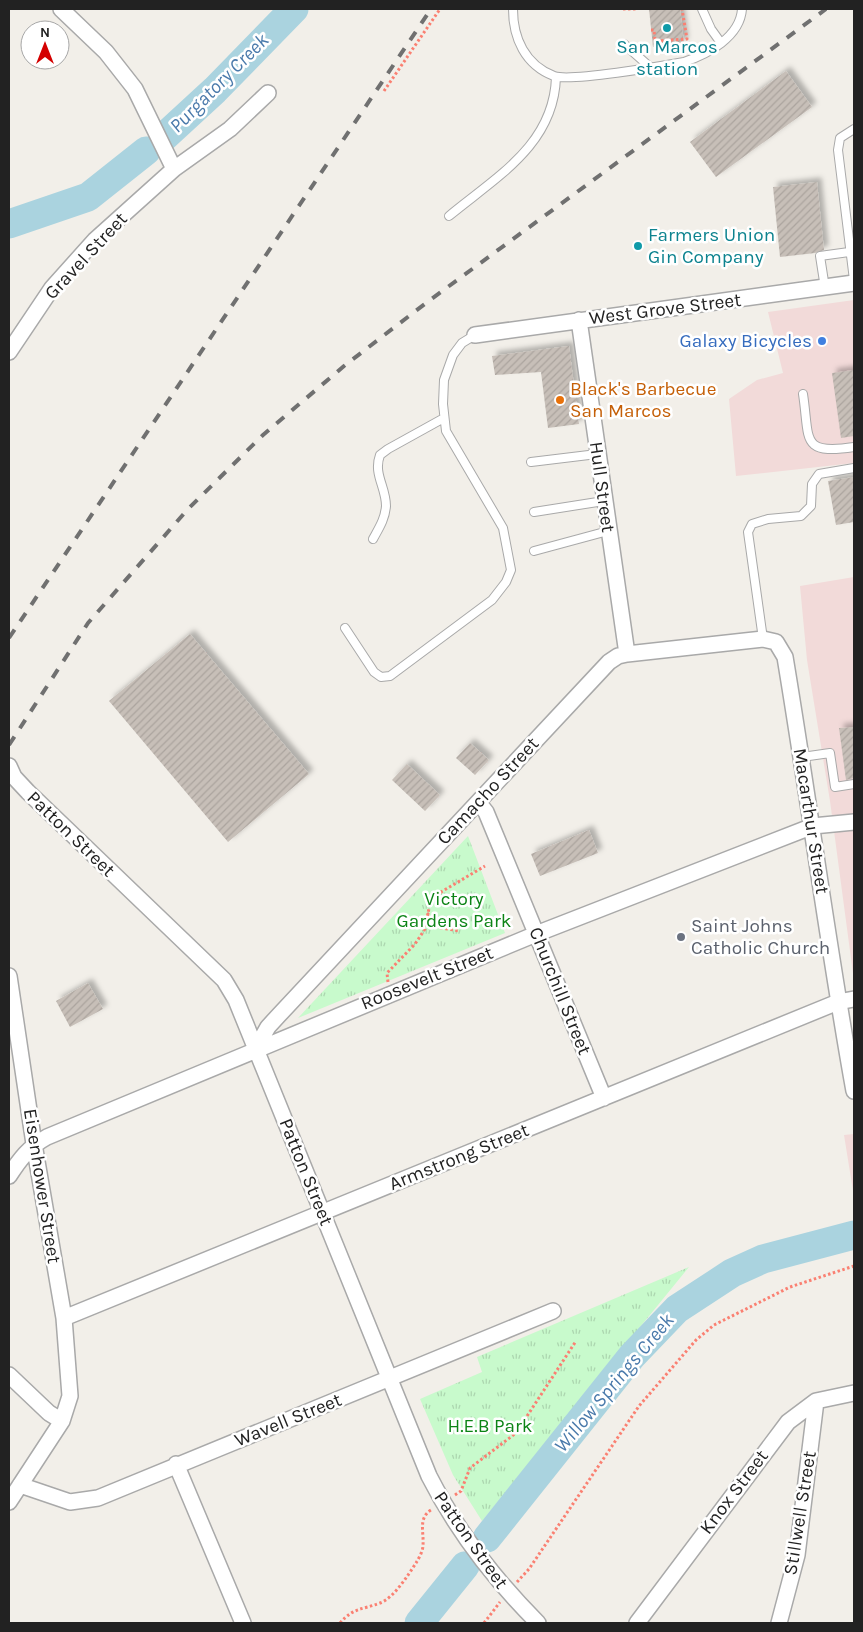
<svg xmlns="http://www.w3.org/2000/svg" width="863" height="1632" font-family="Karla,sans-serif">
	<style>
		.commercial { fill: #f2dad9 }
		.park { fill: url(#park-tufts) }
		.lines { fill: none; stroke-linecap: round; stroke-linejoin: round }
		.river { stroke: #aad3df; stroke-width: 29 }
		.building { fill: url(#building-hatch); filter: url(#shadow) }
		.service-casing { stroke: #a9a9a9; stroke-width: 10 }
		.minor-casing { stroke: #a9a9a9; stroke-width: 18 }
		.path { stroke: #fa8072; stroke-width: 3; stroke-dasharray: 2.5 2.5; stroke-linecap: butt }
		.service { stroke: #fff; stroke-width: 8 }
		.minor { stroke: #fff; stroke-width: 15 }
		.rail { stroke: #707070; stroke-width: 4; stroke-dasharray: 10 10; stroke-linecap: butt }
		.culture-dot { fill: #0f9aa8; stroke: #fff; stroke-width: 2 }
		.shop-dot { fill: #3f7fe0; stroke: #fff; stroke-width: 2 }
		.food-dot { fill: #e8710a; stroke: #fff; stroke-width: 2 }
		.worship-dot { fill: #6b7280; stroke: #fff; stroke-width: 2 }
		.labels { text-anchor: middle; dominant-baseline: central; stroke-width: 5; stroke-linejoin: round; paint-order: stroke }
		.culture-label { font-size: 19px; fill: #0d838f; stroke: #fff }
		.street-label { font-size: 19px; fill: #222; stroke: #fff }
		.shop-label { font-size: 19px; fill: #366cbe; stroke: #fff; text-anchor: end }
		.food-label { font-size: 19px; fill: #c56008; stroke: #fff; text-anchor: start }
		.park-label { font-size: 19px; fill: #0c8416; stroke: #fff }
		.worship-label { font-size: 19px; fill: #5b616d; stroke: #fff; text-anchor: start }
		.water-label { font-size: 20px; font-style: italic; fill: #4a7aab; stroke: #fff }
	</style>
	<defs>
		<pattern id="park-tufts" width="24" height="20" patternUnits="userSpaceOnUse" patternTransform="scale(1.25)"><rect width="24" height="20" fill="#c8facc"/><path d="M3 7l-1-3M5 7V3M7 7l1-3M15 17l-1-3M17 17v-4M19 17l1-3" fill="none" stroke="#acd6af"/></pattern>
		<pattern id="building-hatch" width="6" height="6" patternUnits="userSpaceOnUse" patternTransform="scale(1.25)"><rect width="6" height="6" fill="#c7bfb8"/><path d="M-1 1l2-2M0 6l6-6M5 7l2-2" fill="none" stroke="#aba49e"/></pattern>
		<filter id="shadow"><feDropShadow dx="4.5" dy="-4.5" stdDeviation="2.5" flood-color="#0004"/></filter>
	</defs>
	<rect width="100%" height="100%" fill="#f2efe9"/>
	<path class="commercial" d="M 854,300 L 854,463 L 736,476 L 729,399 L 757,380 L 783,373 L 768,312 Z
		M 854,577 L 854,981 L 830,801 L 807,660 L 800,586 Z
		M 854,1134 L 854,1197 L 844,1135 Z"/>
	<path class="park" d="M 468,836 L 505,933 L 298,1018 Z
		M 689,1267 L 482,1521 L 453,1475 L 420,1399 L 482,1372 L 477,1357 Z"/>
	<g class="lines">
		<path class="river" d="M 165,136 L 215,90 L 294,9
			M 9,224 L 88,197 L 146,151
			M 487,1538 L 632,1356 L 677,1309 L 732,1273 L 763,1259 L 854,1235
			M 419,1623 L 465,1566"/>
	</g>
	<path class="building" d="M 649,9 L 680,9 L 684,43 L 653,47 Z
		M 786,71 L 812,107 L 716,177 L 690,142 Z
		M 817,182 L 824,250 L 815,253 L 780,257 L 773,187 Z
		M 569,346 L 579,424 L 548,428 L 541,372 L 495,375 L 492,356 Z
		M 854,370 L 854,436 L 841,438 L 832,373 Z
		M 854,477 L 854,522 L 836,525 L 828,481 Z
		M 190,634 L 309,774 L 228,842 L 109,701 Z
		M 854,727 L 854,778 L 846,780 L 839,728 Z
		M 470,743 L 489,760 L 475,775 L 456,758 Z
		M 407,764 L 440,795 L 425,811 L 392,780 Z
		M 589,830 L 598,853 L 540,876 L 531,854 Z
		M 88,983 L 103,1009 L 70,1027 L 56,1001 Z"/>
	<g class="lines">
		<g class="service-casing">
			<path id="service" d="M 513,9 C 513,38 525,65 554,76 C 570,82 662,66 684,62 C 708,54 740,37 742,9
				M 702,9 L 711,29 L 721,43
				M 624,44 L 650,67
				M 854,129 L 840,138 L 838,150 L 854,280
				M 449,216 C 496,177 554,145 556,77
				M 825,288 L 820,256 L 849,252
				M 803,394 C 810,440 800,455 854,447
				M 531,462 L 597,454
				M 534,512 L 604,501
				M 373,539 C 379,528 385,519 386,506 C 386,487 373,474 380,455 L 388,449 L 444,418
				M 534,551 L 608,531
				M 345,628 L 374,672 L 381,677 L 390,676 L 492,600 L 506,582 L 511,570 L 503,528 L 446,431 L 443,404 L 444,380 L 453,355 L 462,343 L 475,335
				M 763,639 L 748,532 L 752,524 L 768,519 L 801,516 L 811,506 L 812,484 L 819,474 L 854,468
				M 802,757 L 830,753 L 835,787 L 854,784"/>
		</g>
		<g class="minor-casing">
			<path id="minor" d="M 61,9 L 106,52 L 135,89 L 174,169
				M 579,320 L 627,654
				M 475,335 L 854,283
				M 9,352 L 52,288 L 95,240 L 174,169 L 230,129 L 268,93
				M 9,766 L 14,777 L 28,792 L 224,980 L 236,1000 L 429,1476 C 457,1531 494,1579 538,1623
				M 478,802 L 486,812 L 604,1098
				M 9,976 L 34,1144 L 64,1318 L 70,1396 L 62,1421 L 9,1502
				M 256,1048 L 268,1027 L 279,1015 L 609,662 L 618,656 L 627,654 L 763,639 L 776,642 L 785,657 C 809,801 828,947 854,1091
				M 9,1176 C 20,1159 29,1147 47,1137 L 536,934 L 813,826 L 854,822
				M 64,1318 L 838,1002 L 854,999
				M 9,1375 L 49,1413 L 62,1421
				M 176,1464 L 243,1623
				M 20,1485 L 70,1502 L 98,1498 L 553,1311
				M 637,1623 L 788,1422 L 816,1401 L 854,1393
				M 779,1623 L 797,1555 L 816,1401"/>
		</g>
		<path class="path" d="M 623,9 L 638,9
			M 651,30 L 654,30 L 655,41 L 687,39 L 682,9
			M 384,91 L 440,9
			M 427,913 L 441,928 L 460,931
			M 388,982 L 387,973 L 415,944 L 425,929 L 431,898 L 485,866
			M 455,1495 L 461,1491 L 470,1468 L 516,1433 L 576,1341
			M 517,1582 L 529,1569 L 639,1406 L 696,1340 L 714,1325 L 790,1287 L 854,1266
			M 340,1623 C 354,1607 362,1610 380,1603 C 394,1598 408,1575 416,1563 C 419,1558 423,1551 423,1545 C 424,1532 418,1518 431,1510
			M 484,1623 L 500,1602"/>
		<use href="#service" class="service"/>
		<use href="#minor" class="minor"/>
		<path class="rail" d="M 9,638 L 431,9
			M 9,745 L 88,623 L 188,509 L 263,435 L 344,366 L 426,303 L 826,9"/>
	</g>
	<g class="culture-dot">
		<circle cx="667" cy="28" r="5"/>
		<circle cx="638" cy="246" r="5"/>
	</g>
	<circle class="shop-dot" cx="822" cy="341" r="5"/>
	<circle class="food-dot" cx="560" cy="400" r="5"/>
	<circle class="worship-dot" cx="681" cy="937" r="5"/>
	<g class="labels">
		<g class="culture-label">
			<text x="667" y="47">San Marcos<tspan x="667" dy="22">station</tspan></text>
			<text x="648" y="235" text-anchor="start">Farmers Union<tspan x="648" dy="22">Gin Company</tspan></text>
		</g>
		<g class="street-label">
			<text transform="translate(86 256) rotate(-47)">Gravel Street</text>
			<text transform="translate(665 309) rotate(-7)">West Grove Street</text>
			<text transform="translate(602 487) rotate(82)">Hull Street</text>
			<text transform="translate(488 791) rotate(-47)">Camacho Street</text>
			<text transform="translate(811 821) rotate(81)">Macarthur Street</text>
			<text transform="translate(71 834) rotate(44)">Patton Street</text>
			<text transform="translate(427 978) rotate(-22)">Roosevelt Street</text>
			<text transform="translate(560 991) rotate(68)">Churchill Street</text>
			<text transform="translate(459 1157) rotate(-22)">Armstrong Street</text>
			<text transform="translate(306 1172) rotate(68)">Patton Street</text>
			<text transform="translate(42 1186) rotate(81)">Eisenhower Street</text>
			<text transform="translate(288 1420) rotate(-22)">Wavell Street</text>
			<text transform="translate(734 1492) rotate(-53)">Knox Street</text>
			<text transform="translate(800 1513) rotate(-81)">Stillwell Street</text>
			<text transform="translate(471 1540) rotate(55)">Patton Street</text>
		</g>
		<g class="shop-label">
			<text x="812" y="341">Galaxy Bicycles</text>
		</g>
		<g class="food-label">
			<text x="570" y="389">Black's Barbecue<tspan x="570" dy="22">San Marcos</tspan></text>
		</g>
		<g class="park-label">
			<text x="454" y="899">Victory<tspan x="454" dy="22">Gardens Park</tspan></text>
			<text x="490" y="1426">H.E.B Park</text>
		</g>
		<g class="worship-label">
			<text x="691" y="926">Saint Johns<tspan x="691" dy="22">Catholic Church</tspan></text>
		</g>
		<g class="water-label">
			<text transform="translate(219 83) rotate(-45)">Purgatory Creek</text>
			<text transform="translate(614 1383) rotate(-50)">Willow Springs Creek</text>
		</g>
	</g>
	<rect width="863" height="1632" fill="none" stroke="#222222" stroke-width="20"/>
	<g transform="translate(45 45)"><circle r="24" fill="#ffffff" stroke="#a7a7a7"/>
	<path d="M0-4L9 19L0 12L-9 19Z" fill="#d40000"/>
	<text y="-8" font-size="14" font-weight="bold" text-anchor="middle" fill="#222222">N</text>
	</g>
</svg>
